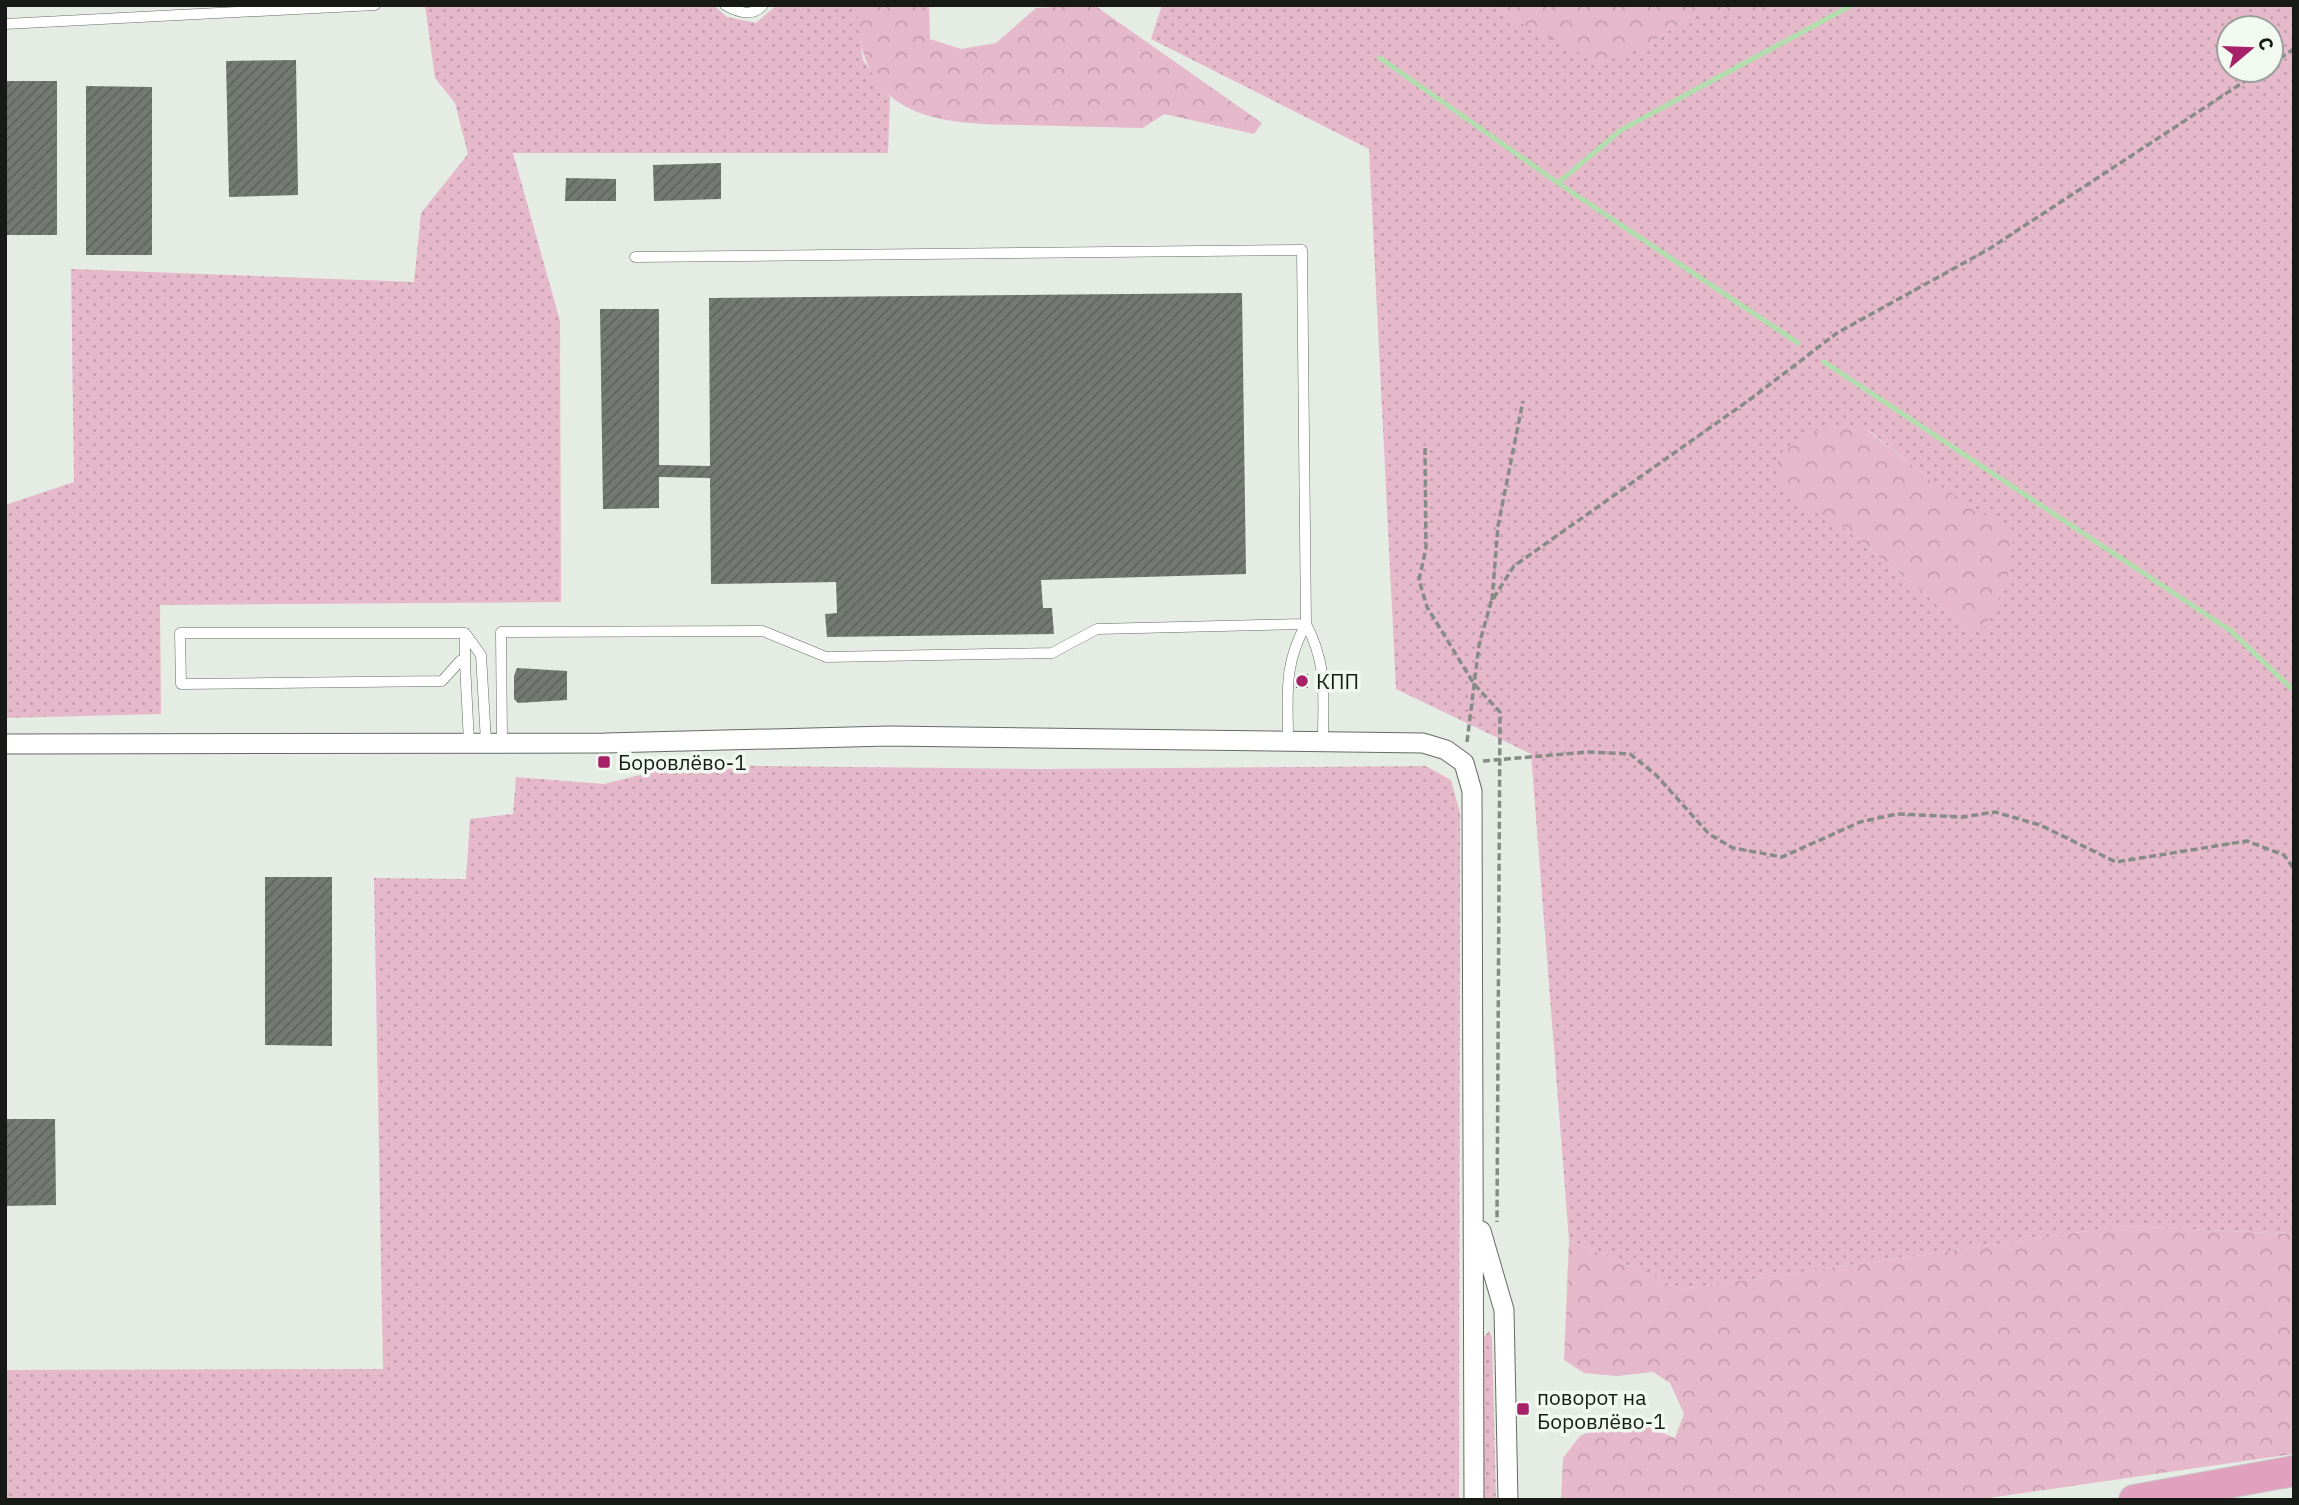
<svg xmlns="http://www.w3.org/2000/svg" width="2299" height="1505" font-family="'IBM Plex Sans',sans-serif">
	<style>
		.grass { fill: url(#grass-dots); fill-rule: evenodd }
		.forest { fill: url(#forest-crowns) }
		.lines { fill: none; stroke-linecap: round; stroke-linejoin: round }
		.stream { stroke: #b2dead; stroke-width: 5 }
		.building { fill: url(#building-hatch) }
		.service-casing { stroke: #656b65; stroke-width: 11 }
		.minor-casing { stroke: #656b65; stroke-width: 21 }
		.primary-casing { stroke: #c8c8c8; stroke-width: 32 }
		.path { stroke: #868b86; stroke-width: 3.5; stroke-dasharray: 7 3.5; stroke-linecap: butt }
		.service { stroke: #fff; stroke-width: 10 }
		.minor { stroke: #fff; stroke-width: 19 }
		.primary { stroke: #e1a1be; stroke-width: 30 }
		.poi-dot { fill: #a72068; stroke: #f2f9f1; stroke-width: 2.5 }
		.labels { text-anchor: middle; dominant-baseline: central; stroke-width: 7; stroke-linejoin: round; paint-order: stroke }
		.poi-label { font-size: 21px; fill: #181a18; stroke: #f2f9f1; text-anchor: start }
	</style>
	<defs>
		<pattern id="grass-dots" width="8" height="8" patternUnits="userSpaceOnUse" patternTransform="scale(1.75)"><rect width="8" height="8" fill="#e5b9ca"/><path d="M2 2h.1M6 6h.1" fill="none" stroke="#c49ead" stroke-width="1.8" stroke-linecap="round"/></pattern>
		<pattern id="forest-crowns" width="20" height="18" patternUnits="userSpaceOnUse" patternTransform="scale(1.75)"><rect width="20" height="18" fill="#e5b9ca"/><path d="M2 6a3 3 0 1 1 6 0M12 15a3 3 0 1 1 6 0" fill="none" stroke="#c49ead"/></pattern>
		<pattern id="building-hatch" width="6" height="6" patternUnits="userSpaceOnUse" patternTransform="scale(1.75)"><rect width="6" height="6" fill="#747a73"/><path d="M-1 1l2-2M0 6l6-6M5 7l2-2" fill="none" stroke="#5e635d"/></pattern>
	</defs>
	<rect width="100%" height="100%" fill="#e5ece4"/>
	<path class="grass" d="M 425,5 L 713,5 L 727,17 L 756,23 L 777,5 L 856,5 L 863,60 L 890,97 L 888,153 L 513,153 L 560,321 L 561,602 L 160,605 L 161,714 L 5,718 L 5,505 L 74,482 L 71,269 L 414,282 L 421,213 L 468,154 L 455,103 L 435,78 Z
		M 1162,5 L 1497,5 L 1522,24 L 1649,44 L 1696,13 L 1764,13 L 1780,5 L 2294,5 L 2294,1234 L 2124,1226 L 1682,1289 L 1569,1240 L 1531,754 L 1396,689 L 1369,149 L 1151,39 ZM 2229,28 L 2271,28 L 2271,70 L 2229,70 ZM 1868,430 L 1931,480 L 1983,630 L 1964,626 L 1843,527 Z
		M 679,765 L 1039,769 L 1426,766 L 1451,780 L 1460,813 L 1459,1500 L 5,1500 L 5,1370 L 383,1369 L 374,878 L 466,879 L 470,819 L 513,814 L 516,777 L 604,784 Z
		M 1489,1331 L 1492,1337 L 1496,1500 L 1484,1500 L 1484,1337 Z"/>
	<path class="forest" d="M 856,5 L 929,5 L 930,39 L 961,49 L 996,43 L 1036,8 L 1094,5 L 1262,123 L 1254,134 L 1164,114 L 1143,128 C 1101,127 1060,126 1019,125 C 927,124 860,115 856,5 Z
		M 1497,5 L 1780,5 L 1764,13 L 1696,13 L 1649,44 L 1600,63 L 1522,24 Z
		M 1827,424 L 1867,430 L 1931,480 L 2014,534 L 2007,582 L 1983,631 L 1964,626 L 1843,527 L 1803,506 L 1780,487 L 1777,455 Z
		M 2124,1226 L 2294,1234 L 2294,1454 L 1974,1500 L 1561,1500 L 1563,1458 L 1580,1436 L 1608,1424 L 1634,1421 L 1675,1438 L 1684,1414 L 1670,1383 L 1653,1372 L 1617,1376 L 1584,1373 L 1564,1360 L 1569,1240 L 1682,1289 Z"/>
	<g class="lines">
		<path class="stream" d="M 1380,58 L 1558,183 L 1798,343
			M 1558,183 L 1621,130 L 1852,5
			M 1824,362 L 2231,631 L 2294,691"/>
	</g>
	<path class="building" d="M 296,60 L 298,195 L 229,197 L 226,61 Z
		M 5,81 L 57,81 L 57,235 L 5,235 Z
		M 86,86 L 152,87 L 152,255 L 86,255 Z
		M 721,163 L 721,199 L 654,201 L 653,165 Z
		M 566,178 L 616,179 L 616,201 L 565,201 Z
		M 1242,293 L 1246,574 L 1041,580 L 1043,608 L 1052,608 L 1054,634 L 827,637 L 825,614 L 837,613 L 836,582 L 711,584 L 710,478 L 659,477 L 659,508 L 603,509 L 600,309 L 659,309 L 659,465 L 710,466 L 709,298 Z
		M 517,668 L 567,671 L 567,700 L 518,703 L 514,699 L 514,676 Z
		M 1297,674 L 1308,674 L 1308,688 L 1296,688 Z
		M 265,877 L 332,877 L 332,1046 L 265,1045 Z
		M 5,1119 L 55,1119 L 56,1205 L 5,1206 Z"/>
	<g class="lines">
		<g class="service-casing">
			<path id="service" d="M 725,5 C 737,12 752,18 763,5
				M 5,24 L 375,5
				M 635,257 L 1302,250 L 1306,624 C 1328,666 1323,695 1323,741
				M 465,664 L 465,633
				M 1288,740 C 1288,694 1283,666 1306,624
				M 469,742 L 465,664 L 460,661 L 442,681 L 181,684 L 180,633 L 465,633 L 481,655 L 486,742
				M 502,742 L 501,632 L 763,631 L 826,657 L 1052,653 L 1097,629 L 1306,624"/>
		</g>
		<g class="minor-casing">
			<path id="minor" d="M 5,744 L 605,743 L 889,736 L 1423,743 L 1446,750 L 1464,763 L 1472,791 L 1474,1500
				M 1481,1231 L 1504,1310 L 1508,1500"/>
		</g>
		<g class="primary-casing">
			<path id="primary" d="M 2134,1500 L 2294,1471"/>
		</g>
		<path class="path" d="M 2271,64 L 2294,49
			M 1425,448 L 1426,548 L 1419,580 L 1427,607 L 1474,684 L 1500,712 L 1497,1222
			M 1492,600 L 1498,526 L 1523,401
			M 1467,742 L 1479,645 L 1491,602 L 1514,566 L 1752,398 L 1837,333 L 1989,249 L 2262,70
			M 1483,761 L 1588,752 L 1630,754 L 1656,775 L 1709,834 L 1733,848 L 1782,857 L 1860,822 L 1897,814 L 1963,817 L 1995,812 L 2040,825 L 2116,862 L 2247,841 L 2284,855 L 2294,869"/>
		<use href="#service" class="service"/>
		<use href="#minor" class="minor"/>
		<use href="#primary" class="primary"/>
	</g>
	<g class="poi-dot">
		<circle cx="1302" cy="681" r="7"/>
		<rect x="597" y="755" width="14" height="14" rx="3.5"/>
		<rect x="1516" y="1402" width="14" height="14" rx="3.5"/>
	</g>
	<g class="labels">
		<g class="poi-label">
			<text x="1316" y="681">КПП</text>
			<text x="618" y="762">Боровлёво-1</text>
			<text x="1537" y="1397">поворот на<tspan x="1537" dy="24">Боровлёво-1</tspan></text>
		</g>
	</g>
	<rect width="2299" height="1505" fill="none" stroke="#181a18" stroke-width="14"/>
	<g transform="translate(2250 49) rotate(71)"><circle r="33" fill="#f2f9f1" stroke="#9ba09a" stroke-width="2"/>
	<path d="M0-5L12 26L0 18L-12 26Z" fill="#a72068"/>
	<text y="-10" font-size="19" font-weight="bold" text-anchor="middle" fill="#181a18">С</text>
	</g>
</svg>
